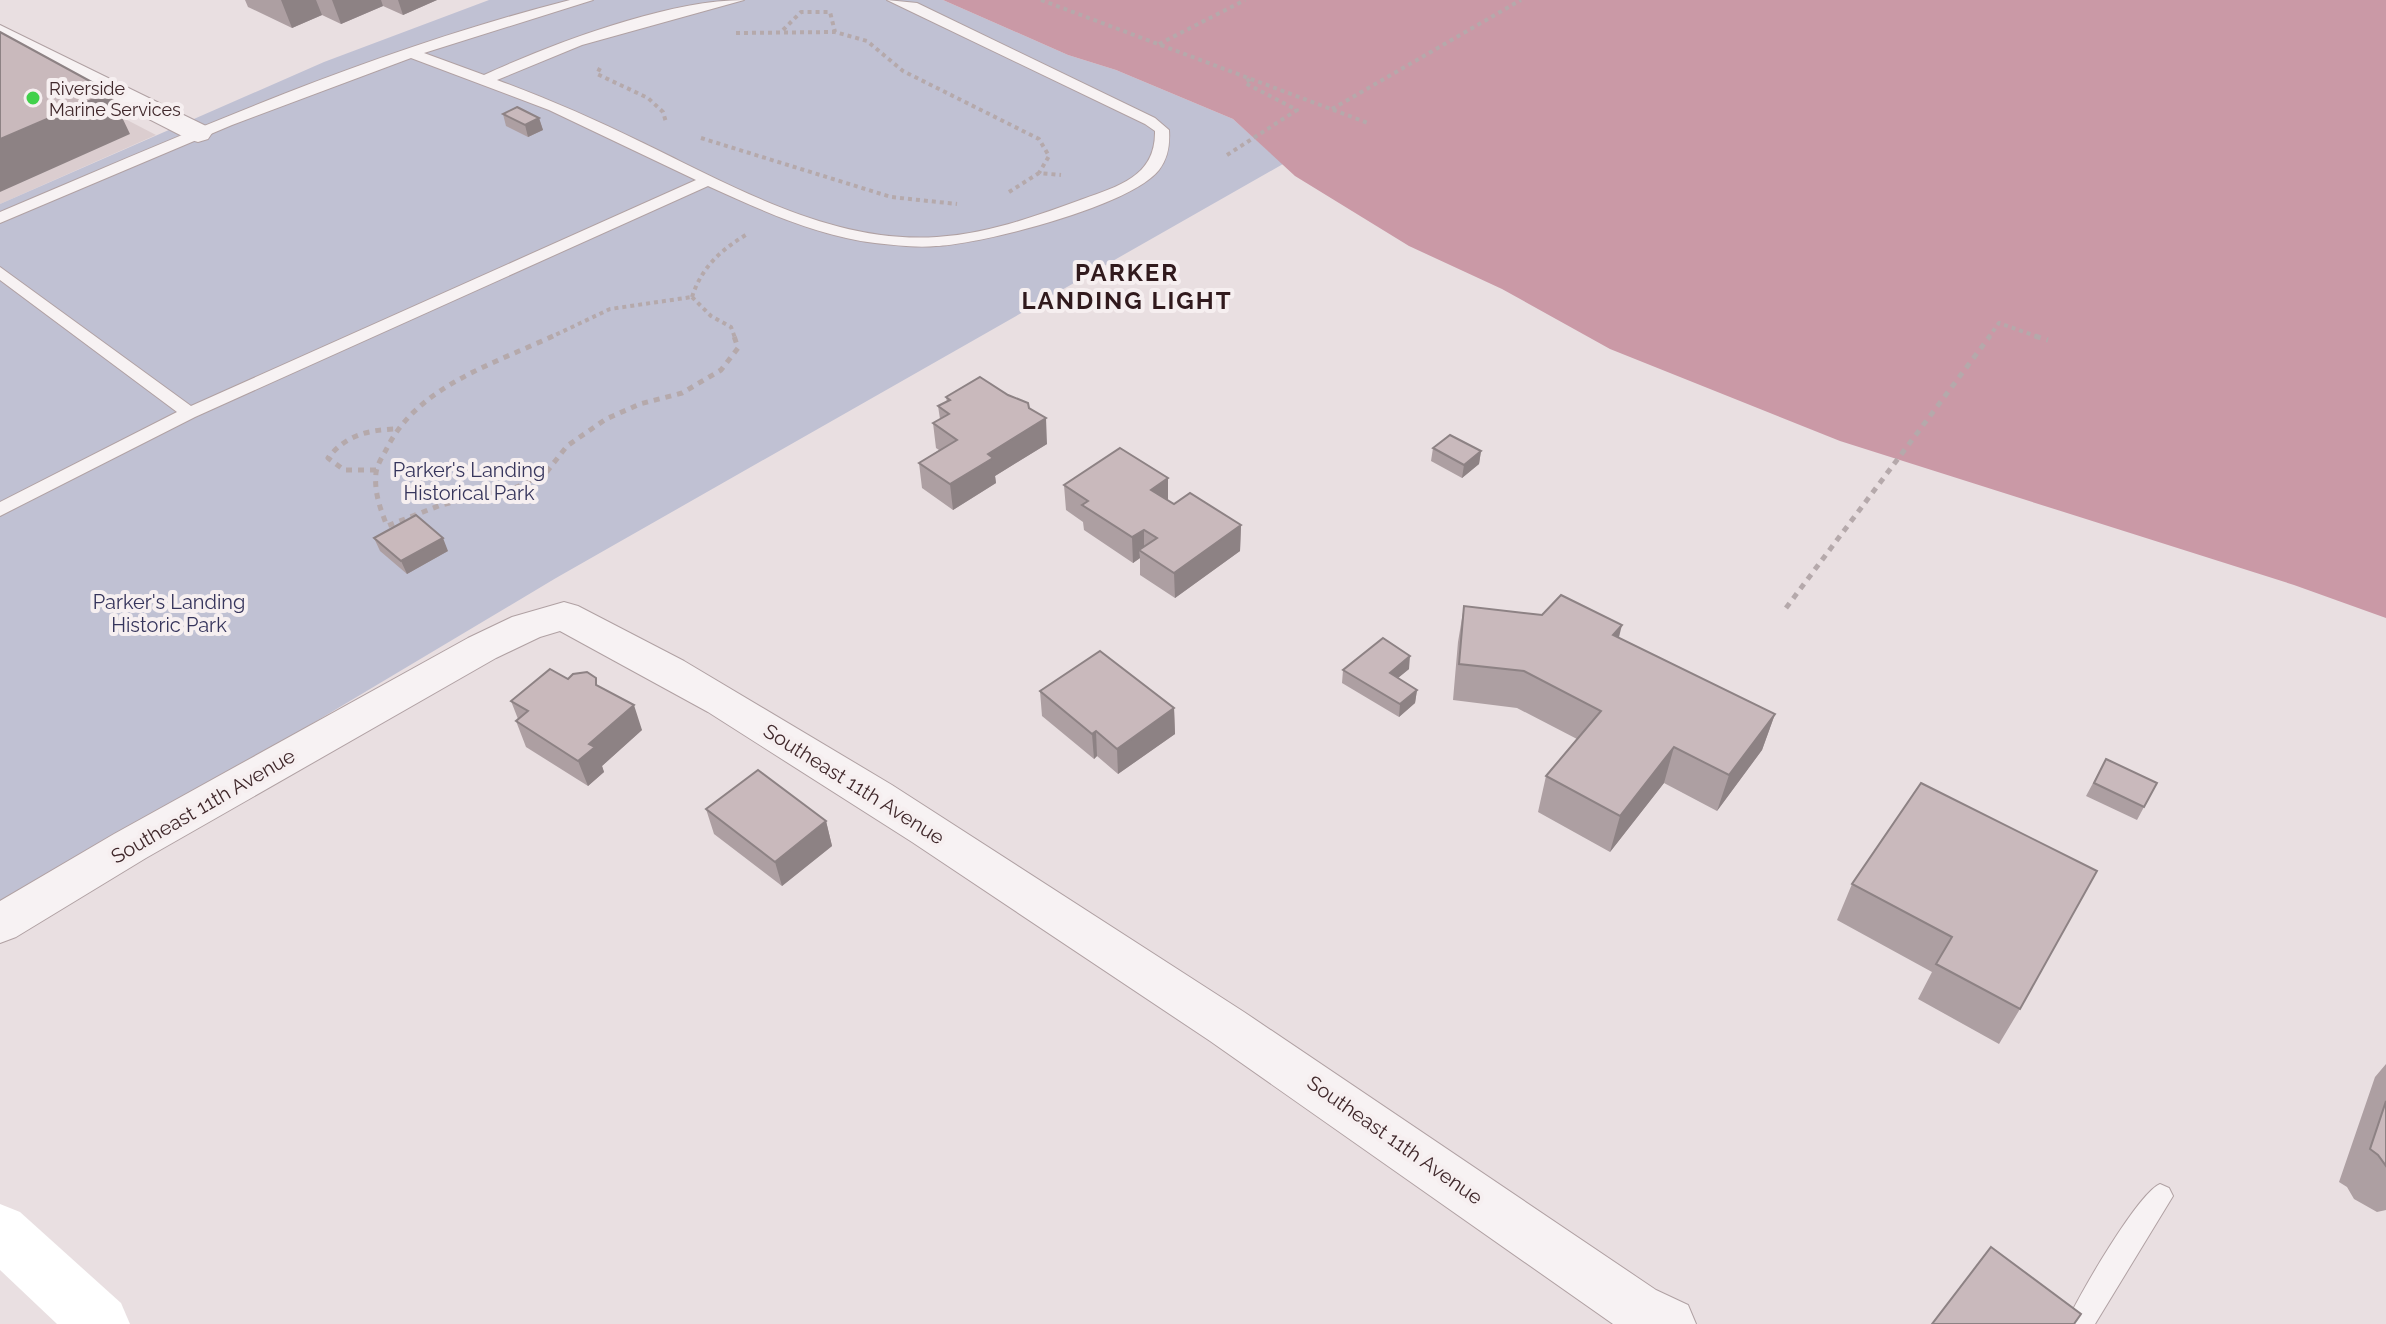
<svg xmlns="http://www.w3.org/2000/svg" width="2386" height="1324" font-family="Raleway,sans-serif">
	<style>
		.built { fill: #dbcdcf }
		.green { fill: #c0c1d3 }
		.water { fill: #ca99a6 }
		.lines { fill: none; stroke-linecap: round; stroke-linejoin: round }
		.service-casing { stroke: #b0a1a3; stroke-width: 2 }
		.minor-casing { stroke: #b0a1a3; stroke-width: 2 }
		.path-far1 { stroke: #b5a9ab; stroke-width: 4; stroke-dasharray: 4 4; stroke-linecap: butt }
		.path { stroke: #b5a9ab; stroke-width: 5; stroke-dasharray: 6 6; stroke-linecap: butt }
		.service { fill: #f7f2f3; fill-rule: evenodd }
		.minor { fill: #f7f2f3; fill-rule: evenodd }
		.secondary { fill: #fff; fill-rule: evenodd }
		.wall { fill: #ad9fa2 }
		.shaded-wall { fill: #8d8284 }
		.building { fill: #c9b9bc; stroke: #8d8284; stroke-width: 2 }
		.poi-dot { fill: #41d14b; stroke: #f6eff0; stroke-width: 3 }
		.labels { text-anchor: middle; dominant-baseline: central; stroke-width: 8; stroke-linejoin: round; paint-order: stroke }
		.far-poi-label { font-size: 18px; fill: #40282b; stroke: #f6eff0; text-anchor: start }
		.park-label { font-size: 20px; fill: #36355c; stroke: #f6eff0 }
		.street-label { font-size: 20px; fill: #40282b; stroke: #f6eff0 }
		.far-district-label { font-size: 24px; font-weight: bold; letter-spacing: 2px; fill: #311a1d; stroke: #f6eff0 }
	</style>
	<rect width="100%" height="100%" fill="#e9dfe1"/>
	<path class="built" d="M 0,54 L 156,135 L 0,204 Z"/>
	<path class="green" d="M 489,0 L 943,0 L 1068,55 L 1116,70 L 1233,119 L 1283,164 L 556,578 L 0,910 L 0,204 L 324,62 Z"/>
	<path class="water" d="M 943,0 L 2386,0 L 2386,618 L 2294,585 L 1840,441 L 1610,349 L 1502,289 L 1409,246 L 1295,176 L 1233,119 L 1116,70 L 1068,55 Z"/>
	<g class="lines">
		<g class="service-casing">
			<path id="service" d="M 570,0 L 593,0 L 424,53 L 484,75 C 554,43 668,0 744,0 L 582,45 L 497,80 C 546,98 594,119 641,142 C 733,186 831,244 937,237 C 988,234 1036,216 1083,199 C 1119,186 1156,176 1155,131 L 1145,124 L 887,0 L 917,3 L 1155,118 L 1169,130 C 1170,145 1168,158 1159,170 C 1131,206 982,244 936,246 C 916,248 895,245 875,243 C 817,236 761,210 708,186 L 195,417 L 0,516 L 0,502 L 177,412 L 0,280 L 0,267 L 191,406 L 696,180 L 549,110 L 411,58 L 232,125 L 0,223 L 0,212 C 186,133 373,50 570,0 Z
				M 2160,1184 L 2169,1188 L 2173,1196 L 2095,1324 L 2066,1324 C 2077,1298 2138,1193 2160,1184 Z"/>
		</g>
		<g class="minor-casing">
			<path id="minor" d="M 0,25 L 208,127 L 212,133 L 208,139 L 198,142 L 188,139 L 0,43 Z
				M 564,602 L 578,606 L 684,661 L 892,785 L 1244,1012 L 1656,1290 L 1688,1305 L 1696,1324 L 1613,1324 L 1210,1041 L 912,842 L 708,712 L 560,631 L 540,637 L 496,658 L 146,858 L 16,937 L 0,943 L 0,901 L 114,834 L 468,638 L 512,617 Z"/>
		</g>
		<path class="path-far1" d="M 1041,0 L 1368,123
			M 783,30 L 801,12 L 830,12 L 835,32
			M 736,33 L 835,32 L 867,41 L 903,71 L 1039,139 L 1049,156 L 1039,173
			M 1159,44 L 1245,0
			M 600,68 L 597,74 L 648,98 L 663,112 L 666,122
			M 1332,109 L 1521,0
			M 701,138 L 891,197 L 957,204
			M 1227,155 L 1297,110 L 1245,83 L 1250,79
			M 1009,192 L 1039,173 L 1061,175
			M 692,297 L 711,316 L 731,327 L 735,338
			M 692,297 C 702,266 722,249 749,233
			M 549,338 L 610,309 L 692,297
			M 1988,338 L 1999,323 L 2041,338"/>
		<path class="path" d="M 553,336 C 493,364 416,387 386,450 C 382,457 377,465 376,473 C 374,492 380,508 387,526 L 441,505 L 517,487 L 545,474 L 567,446 L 606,419 L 640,404 L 682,393 L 721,370 L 738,348 L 734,336
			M 2035,336 L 2048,340
			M 376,470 L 344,470 L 328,458 C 346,435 368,430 396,429
			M 1786,608 L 1990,336"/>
		<use href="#service" class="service"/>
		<use href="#minor" class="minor"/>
		<path class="secondary" d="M 0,1204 L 20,1212 L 121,1303 L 130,1324 L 57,1324 L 0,1270 Z"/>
	</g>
	<path class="wall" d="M 245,0 L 437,0 L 403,15 L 383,6 L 341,24 L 322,15 L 292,28 L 248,7 Z
		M 503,114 L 539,118 L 543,130 L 528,137 L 506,126 Z
		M 946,397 L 1029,408 L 1047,444 L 995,476 L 996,483 L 953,510 L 922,488 L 919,463 L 939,450 L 936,448 L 933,423 L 940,419 L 938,406 L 947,402 Z
		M 1433,448 L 1481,451 L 1479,464 L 1462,478 L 1431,461 Z
		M 1064,485 L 1168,501 L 1174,504 L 1241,525 L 1240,551 L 1175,598 L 1140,575 L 1140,558 L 1133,563 L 1084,530 L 1083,522 L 1066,510 Z
		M 374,538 L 448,551 L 407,574 L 380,551 Z
		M 1464,606 L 1619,638 L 1775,714 L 1762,750 L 1717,811 L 1664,783 L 1610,852 L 1538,812 L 1546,776 L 1577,739 L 1517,708 L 1453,700 L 1458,642 Z
		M 1409,669 L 1398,678 L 1417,690 L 1415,703 L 1399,717 L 1342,683 L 1343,670 Z
		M 568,679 L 599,686 L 642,730 L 602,766 L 604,772 L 588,786 L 526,747 L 516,721 L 518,719 L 511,701 Z
		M 1040,691 L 1174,708 L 1175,734 L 1118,774 L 1097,756 L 1094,759 L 1042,716 Z
		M 2106,759 L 2144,807 L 2137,820 L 2086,796 Z
		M 1921,783 L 2020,1009 L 1999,1044 L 1918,999 L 1932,972 L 1837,920 L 1852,884 Z
		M 706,809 L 826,821 L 832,846 L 782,886 L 714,834 Z
		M 2386,1064 L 2386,1210 L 2377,1212 L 2354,1199 L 2347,1187 L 2339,1182 L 2375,1077 Z"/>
	<path class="shaded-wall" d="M 281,0 L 316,0 L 322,15 L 292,28 Z
		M 332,0 L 381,0 L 383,6 L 341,24 Z
		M 398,0 L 437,0 L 403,15 Z
		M 110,92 L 130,134 L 0,192 L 0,139 Z
		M 539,118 L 543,130 L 528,137 L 525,125 Z
		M 1046,418 L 1047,444 L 995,476 L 996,483 L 953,510 L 950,484 L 988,454 Z
		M 1481,451 L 1479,464 L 1462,478 L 1464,465 Z
		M 1168,478 L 1168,503 L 1151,490 Z
		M 1241,525 L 1240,551 L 1175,598 L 1174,573 Z
		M 1144,530 L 1144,553 L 1139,550 L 1140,558 L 1133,563 L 1132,537 Z
		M 443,538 L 448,551 L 407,574 L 401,561 Z
		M 1622,625 L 1613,661 L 1613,635 Z
		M 1410,656 L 1409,669 L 1388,686 L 1390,673 Z
		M 1417,690 L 1415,703 L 1399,717 L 1400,704 Z
		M 634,705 L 642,730 L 602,766 L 604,772 L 588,786 L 578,761 L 589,744 Z
		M 1174,708 L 1175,734 L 1118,774 L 1117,749 Z
		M 1775,714 L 1762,750 L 1717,811 L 1729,775 Z
		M 1096,731 L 1097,756 L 1094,759 L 1092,734 Z
		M 1674,747 L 1664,783 L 1610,852 L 1620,816 Z
		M 826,821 L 832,846 L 782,886 L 775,862 Z"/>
	<path class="building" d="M 0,32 L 110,92 L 0,139 Z
		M 517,107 L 539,118 L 525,125 L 503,114 Z
		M 980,377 L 1008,395 L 1028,403 L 1029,408 L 1046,418 L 988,454 L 993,458 L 950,484 L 919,463 L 957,440 L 933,423 L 949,414 L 938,406 L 950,400 L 946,397 Z
		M 1450,435 L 1481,451 L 1464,465 L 1433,448 Z
		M 1120,448 L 1168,478 L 1151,490 L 1174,504 L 1190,493 L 1241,525 L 1174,573 L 1139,550 L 1157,538 L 1144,530 L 1132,537 L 1082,505 L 1088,501 L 1064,485 Z
		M 416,515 L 443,538 L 401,561 L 374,538 Z
		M 1561,595 L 1622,625 L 1613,635 L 1775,714 L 1729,775 L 1674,747 L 1620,816 L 1546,776 L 1601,711 L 1524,671 L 1459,664 L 1464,606 L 1542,615 Z
		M 1383,638 L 1410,656 L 1390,673 L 1417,690 L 1400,704 L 1343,670 Z
		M 1100,651 L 1174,708 L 1117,749 L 1096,731 L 1092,734 L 1040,691 Z
		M 550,669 L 568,679 L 573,674 L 587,672 L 596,678 L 596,685 L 634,705 L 589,744 L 595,747 L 578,761 L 516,721 L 528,711 L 511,701 Z
		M 2106,759 L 2157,783 L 2144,807 L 2094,783 Z
		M 758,770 L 826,821 L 775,862 L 706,809 Z
		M 1921,783 L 2097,871 L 2020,1009 L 1936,964 L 1952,937 L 1852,884 Z
		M 2386,1101 L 2386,1166 L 2378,1155 L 2370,1149 Z
		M 1991,1247 L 2081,1314 L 2074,1324 L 1932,1324 Z"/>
	<circle class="poi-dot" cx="33" cy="98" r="8"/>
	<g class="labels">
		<g class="far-poi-label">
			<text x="49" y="88">Riverside<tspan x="49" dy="21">Marine Services</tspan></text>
		</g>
		<g class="park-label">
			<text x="469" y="470">Parker's Landing<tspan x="469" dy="23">Historical Park</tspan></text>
			<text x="169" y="602">Parker's Landing<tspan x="169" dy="23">Historic Park</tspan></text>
		</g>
		<g class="street-label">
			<text transform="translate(854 784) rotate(32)">Southeast 11th Avenue</text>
			<text transform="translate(203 806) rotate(-30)">Southeast 11th Avenue</text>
			<text transform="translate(1395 1140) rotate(35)">Southeast 11th Avenue</text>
		</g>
		<g class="far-district-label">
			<text x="1127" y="272">PARKER<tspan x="1127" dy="28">LANDING LIGHT</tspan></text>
		</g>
	</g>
</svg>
